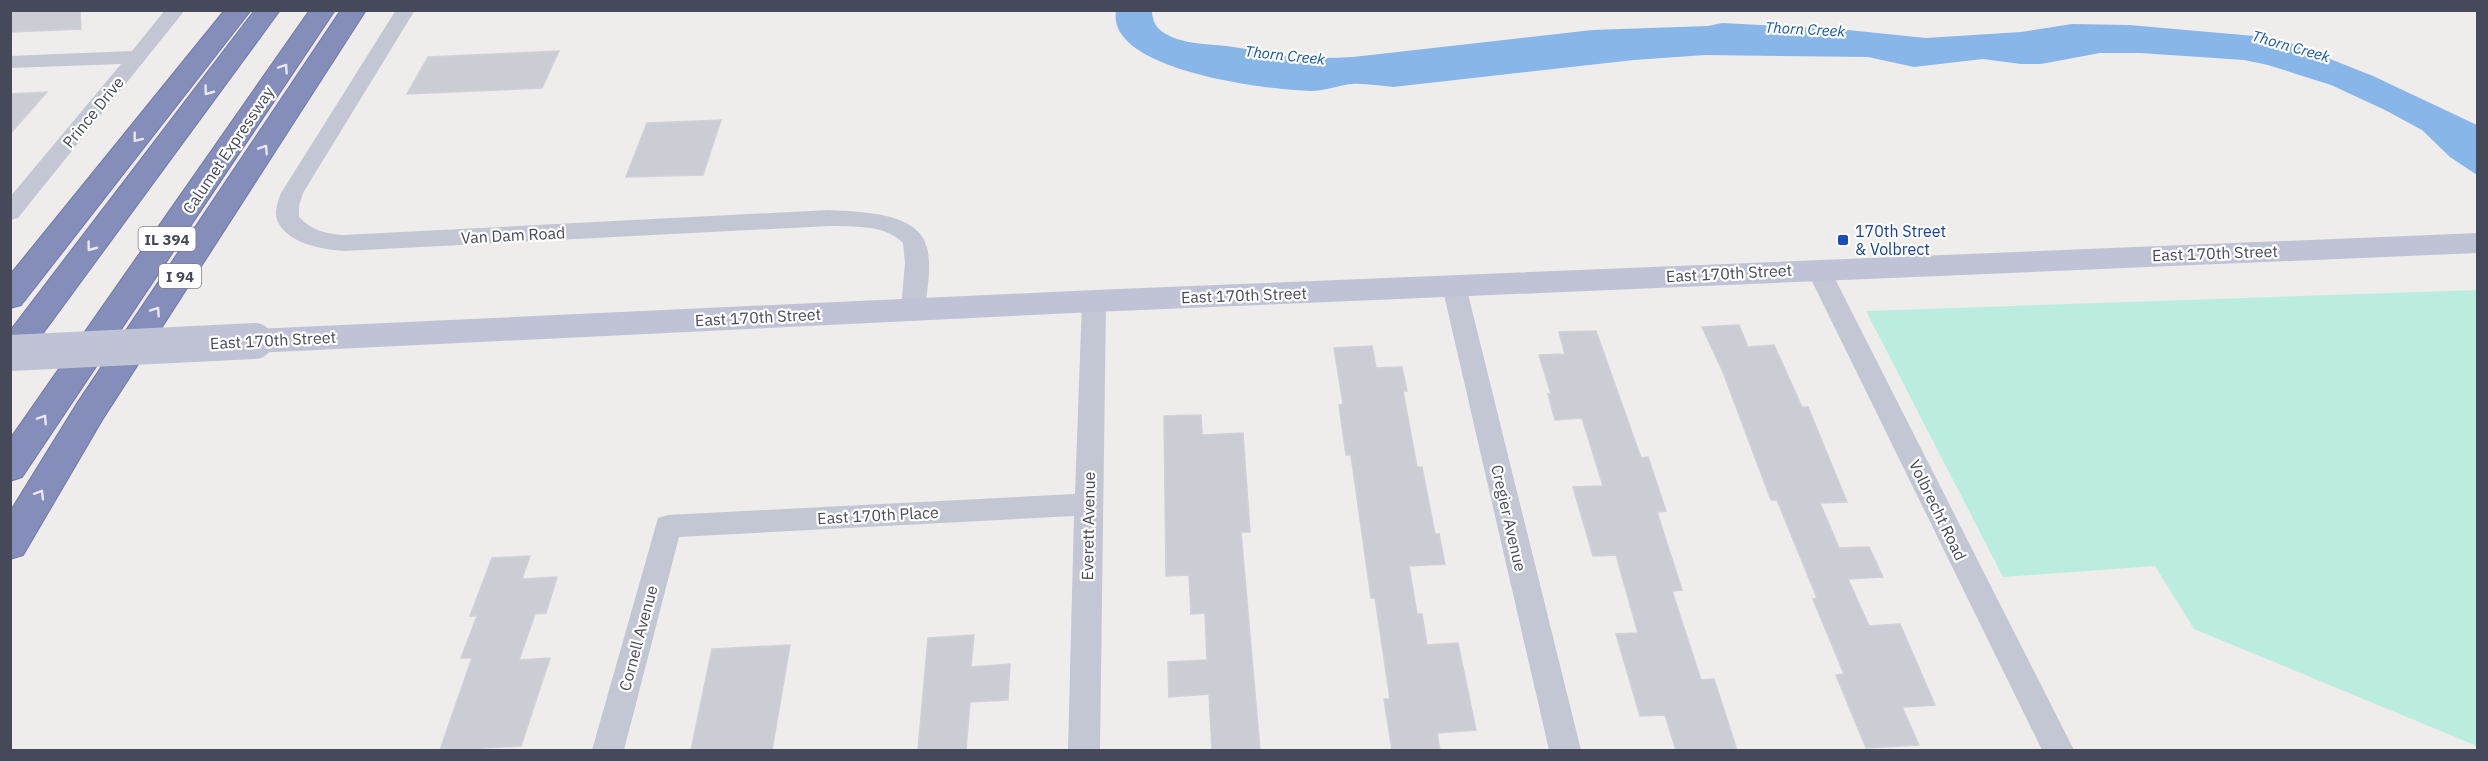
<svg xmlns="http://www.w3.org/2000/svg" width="2488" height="761" font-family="'IBM Plex Sans',sans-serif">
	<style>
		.green { fill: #baedde }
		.water { fill: #88b6e9 }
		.building { fill: #cccdd4; stroke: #d0d0d8; stroke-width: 1.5 }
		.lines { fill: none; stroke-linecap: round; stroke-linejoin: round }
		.highway-casing { stroke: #7079a6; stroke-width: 2 }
		.street { fill: #c3c6d3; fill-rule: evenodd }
		.secondary { fill: #bfc3d5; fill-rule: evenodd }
		.highway { fill: #858eba; fill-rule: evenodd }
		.secondary-bridge { stroke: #bfc3d5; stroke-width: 36 }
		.oneway { stroke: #e7e8f1 }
		.transit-dot { fill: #1a4fb4; stroke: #fff; stroke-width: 2 }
		.labels { text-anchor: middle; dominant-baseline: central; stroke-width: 4.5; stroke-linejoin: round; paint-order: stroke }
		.far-water-label { font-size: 15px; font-style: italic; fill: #1055a1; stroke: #fff }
		.shield { fill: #fff; stroke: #7d808b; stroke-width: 1.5 }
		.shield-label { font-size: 15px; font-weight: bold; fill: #454959 }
		.street-label { font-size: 16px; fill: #454959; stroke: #fff }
		.transit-label { font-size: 16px; fill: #164399; stroke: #fff; text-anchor: start }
	</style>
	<rect width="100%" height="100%" fill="#efedec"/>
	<path class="green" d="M 2477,290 L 2477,746 L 2194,629 L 2155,566 L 2003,577 L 1866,311 Z"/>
	<path class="water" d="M 1116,11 L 1152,11 C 1152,16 1154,24 1158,28 C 1176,46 1210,43 1233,47 C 1250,49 1267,54 1284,56 C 1307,59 1330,58 1353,57 L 1592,30 L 1708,26 L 1722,23 L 1838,29 L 1926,38 L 2021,32 L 2072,24 L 2129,25 L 2277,38 L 2373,76 L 2477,125 L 2477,175 L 2450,157 L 2422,130 L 2385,110 L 2331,85 L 2268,65 L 2244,60 L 2140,53 L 2100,53 L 2041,64 L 2021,64 L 1983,59 L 1914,67 L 1868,57 L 1705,55 L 1634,60 L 1393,87 C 1380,86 1365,83 1352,84 C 1339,85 1325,91 1311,91 C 1270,90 1106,71 1116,11 Z"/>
	<path class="building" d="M 10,10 L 80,10 L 81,29 L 10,32 Z
		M 559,51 L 542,88 L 407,94 L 428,57 Z
		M 47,92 L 10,134 L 10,94 Z
		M 721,120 L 703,175 L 626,177 L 647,123 Z
		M 1739,325 L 1748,347 L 1774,345 L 1802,407 L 1808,407 L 1847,502 L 1820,503 L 1839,548 L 1869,547 L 1883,577 L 1848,579 L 1869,626 L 1900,624 L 1935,705 L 1902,707 L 1919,745 L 1866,748 L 1836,675 L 1844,674 L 1813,599 L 1817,598 L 1777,500 L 1771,500 L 1723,372 L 1702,327 Z
		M 1596,331 L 1641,458 L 1648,457 L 1666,511 L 1657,512 L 1682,590 L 1672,591 L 1701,680 L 1714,679 L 1737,750 L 1676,750 L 1665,715 L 1640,716 L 1616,634 L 1638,633 L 1616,555 L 1593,556 L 1573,487 L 1603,486 L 1582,418 L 1555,420 L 1548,394 L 1551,394 L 1539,355 L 1565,354 L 1559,332 Z
		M 1372,346 L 1376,368 L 1402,367 L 1407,391 L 1403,391 L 1417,467 L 1422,467 L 1435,534 L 1439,534 L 1445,564 L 1409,566 L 1417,614 L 1422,614 L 1427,645 L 1458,643 L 1476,730 L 1437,733 L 1440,750 L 1392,750 L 1384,699 L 1390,699 L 1375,598 L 1371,598 L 1351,455 L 1346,455 L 1339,405 L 1343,404 L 1334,348 Z
		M 1201,415 L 1202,435 L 1243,433 L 1250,532 L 1241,532 L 1260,750 L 1212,750 L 1209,694 L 1169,697 L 1168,662 L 1207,660 L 1205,613 L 1191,614 L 1189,575 L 1166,576 L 1164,416 Z
		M 530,556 L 522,579 L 557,577 L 546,613 L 535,614 L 519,660 L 550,658 L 521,746 L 482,748 L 481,750 L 440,750 L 472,658 L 461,658 L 477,616 L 470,616 L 492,558 Z
		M 974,635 L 971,667 L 1010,664 L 1008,700 L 970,702 L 966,750 L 918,750 L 928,638 Z
		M 790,645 L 772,750 L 691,750 L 712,649 Z"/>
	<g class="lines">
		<g class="highway-casing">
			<path id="highway" d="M 225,10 L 251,10 L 21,305 L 10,308 L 10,275 Z
				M 255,10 L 280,10 L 21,363 L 10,367 L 10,331 Z
				M 310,10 L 335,10 L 22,477 L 10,481 L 10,439 Z
				M 341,10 L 366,10 L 102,420 L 23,555 L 10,559 L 10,512 L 78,402 Z"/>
		</g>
		<path class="street" d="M 165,10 L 185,10 L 18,218 L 10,220 L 10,197 L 121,64 L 10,68 L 10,56 L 132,51 Z
			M 396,10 L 415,10 L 303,193 L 299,206 L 299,217 C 312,230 325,234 343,235 L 829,210 C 858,212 919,211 927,248 C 932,267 927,289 925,309 L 922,315 L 913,318 L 904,315 L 901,309 L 905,263 L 903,243 C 885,224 853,227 829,226 L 343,251 C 322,249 287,244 277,220 C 274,212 278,201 281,193 Z
			M 1818,261 L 1826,263 L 1830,269 L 2074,750 L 2042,750 L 1806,269 L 1810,263 Z
			M 1454,278 L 1462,280 L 1466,286 L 1581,750 L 1549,750 L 1442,286 L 1446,280 Z
			M 1094,292 L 1103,295 L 1106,301 L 1100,750 L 1068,750 L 1074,516 L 679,537 L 624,750 L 592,750 L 658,518 L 668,515 L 1075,494 L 1082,301 L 1085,295 Z"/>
		<path class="secondary" d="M 2478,233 L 2478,253 L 1094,312 L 255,353 L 244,349 L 239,341 L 244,333 L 255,329 L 1094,290 Z"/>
		<use href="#highway" class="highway"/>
		<path class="secondary-bridge" d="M 10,353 L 255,341"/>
	</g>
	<defs><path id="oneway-chevron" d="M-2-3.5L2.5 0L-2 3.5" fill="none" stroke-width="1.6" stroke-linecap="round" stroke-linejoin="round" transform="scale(1.5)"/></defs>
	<g class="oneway">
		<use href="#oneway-chevron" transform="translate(284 68) rotate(-56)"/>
		<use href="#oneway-chevron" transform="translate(208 91) rotate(127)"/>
		<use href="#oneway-chevron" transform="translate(137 138) rotate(128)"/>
		<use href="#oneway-chevron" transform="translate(264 149) rotate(-56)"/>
		<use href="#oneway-chevron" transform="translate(91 247) rotate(127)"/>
		<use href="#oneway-chevron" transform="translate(156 311) rotate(-56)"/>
		<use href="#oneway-chevron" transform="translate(43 419) rotate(-57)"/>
		<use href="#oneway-chevron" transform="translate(40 494) rotate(-59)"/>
	</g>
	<rect class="transit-dot" x="1837" y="234" width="12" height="12" rx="3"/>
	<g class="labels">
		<g class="far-water-label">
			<text transform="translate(1805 29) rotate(3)">Thorn Creek</text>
			<text transform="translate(2291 46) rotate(16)">Thorn Creek</text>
			<text transform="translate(1285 55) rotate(6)">Thorn Creek</text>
		</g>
		<g class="shield">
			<rect x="138.5" y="227" width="57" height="24" rx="4.5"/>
			<rect x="159" y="264" width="42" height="24" rx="4.5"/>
		</g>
		<g class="shield-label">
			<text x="167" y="239">IL 394</text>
			<text x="180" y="276">I 94</text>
		</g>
		<g class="street-label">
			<text transform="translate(93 112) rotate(-51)">Prince Drive</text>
			<text transform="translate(228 150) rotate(-56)">Calumet Expressway</text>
			<text transform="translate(513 235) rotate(-3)">Van Dam Road</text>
			<text transform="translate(2215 253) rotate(-2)">East 170th Street</text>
			<text transform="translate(1729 273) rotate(-3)">East 170th Street</text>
			<text transform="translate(1244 295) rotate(-2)">East 170th Street</text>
			<text transform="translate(758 317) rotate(-3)">East 170th Street</text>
			<text transform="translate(273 340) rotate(-3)">East 170th Street</text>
			<text transform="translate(1938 510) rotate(64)">Volbrecht Road</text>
			<text transform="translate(878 515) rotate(-3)">East 170th Place</text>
			<text transform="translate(1509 518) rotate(77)">Cregier Avenue</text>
			<text transform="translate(1088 526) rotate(-89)">Everett Avenue</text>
			<text transform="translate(638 638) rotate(-75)">Cornell Avenue</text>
		</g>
		<g class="transit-label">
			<text x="1855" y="231">170th Street<tspan x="1855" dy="18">&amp; Volbrect</tspan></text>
		</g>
	</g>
	<rect width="2488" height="761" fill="none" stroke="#454959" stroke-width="24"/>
</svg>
